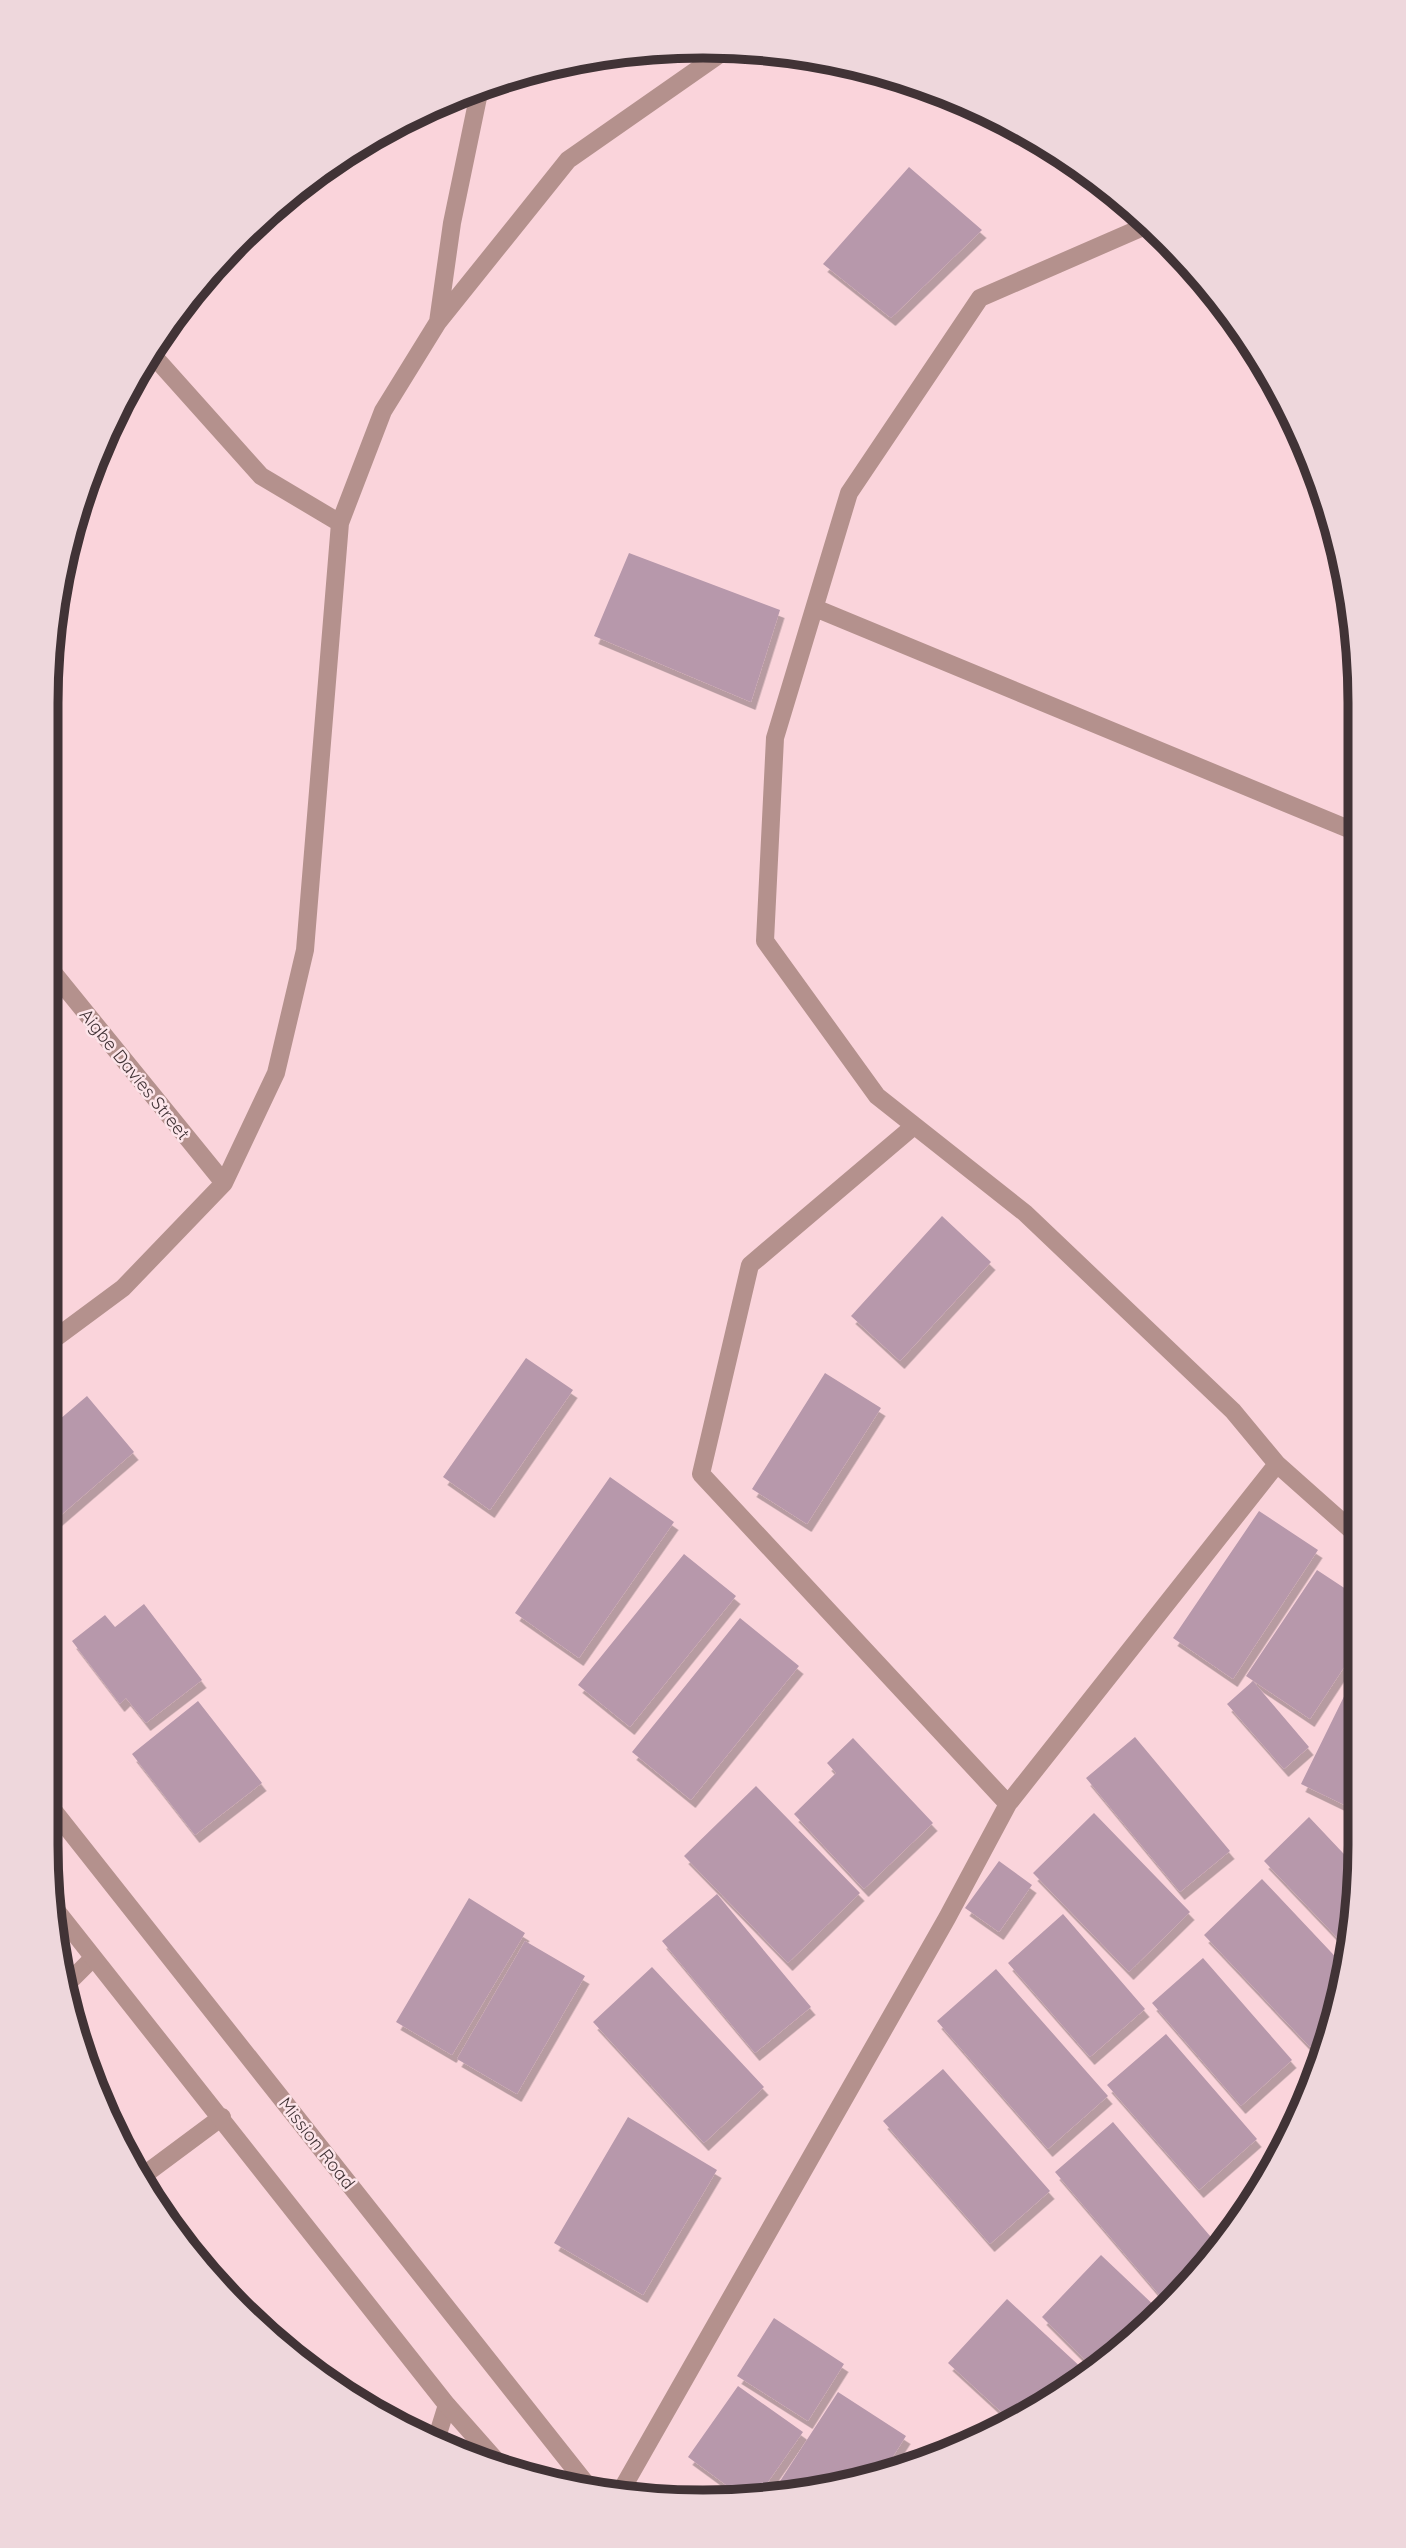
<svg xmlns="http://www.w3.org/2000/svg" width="1406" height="2548" font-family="Quicksand,sans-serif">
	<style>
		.building { fill: #b798ab; filter: url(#shadow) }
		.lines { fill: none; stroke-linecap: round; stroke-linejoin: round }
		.service { stroke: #b4918d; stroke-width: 18 }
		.minor { stroke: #b4918d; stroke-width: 18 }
		.tertiary { stroke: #b4918d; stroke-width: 18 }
		.labels { text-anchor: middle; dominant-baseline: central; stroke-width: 5; stroke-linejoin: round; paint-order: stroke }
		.street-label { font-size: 18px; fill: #413336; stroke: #fde5ea }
		.rim { fill: none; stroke: #413336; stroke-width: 9 }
	</style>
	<defs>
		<filter id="shadow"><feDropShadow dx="4.5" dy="8" stdDeviation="0" flood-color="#0004"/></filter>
	</defs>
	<rect width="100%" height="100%" fill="#fad4db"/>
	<path class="building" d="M 909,167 L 982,230 L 891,318 L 823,264 Z
		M 629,553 L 780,610 L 751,702 L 594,636 Z
		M 942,1216 L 991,1262 L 900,1361 L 851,1316 Z
		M 526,1358 L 573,1390 L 490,1510 L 443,1477 Z
		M 825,1373 L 881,1408 L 807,1524 L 752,1489 Z
		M 87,1396 L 134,1452 L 46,1528 L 46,1431 Z
		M 610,1477 L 674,1522 L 579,1658 L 515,1613 Z
		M 1259,1511 L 1318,1550 L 1233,1679 L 1173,1638 Z
		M 684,1554 L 736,1596 L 630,1727 L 578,1685 Z
		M 1317,1570 L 1358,1597 L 1358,1646 L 1310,1719 L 1246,1676 Z
		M 144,1604 L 202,1680 L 146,1723 L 126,1698 L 120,1704 L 72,1641 L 105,1615 L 115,1627 Z
		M 740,1618 L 799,1666 L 691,1800 L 632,1752 Z
		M 1358,1668 L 1359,1812 L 1301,1784 Z
		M 1253,1681 L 1309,1747 L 1284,1769 L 1227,1704 Z
		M 198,1701 L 262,1783 L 195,1835 L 132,1754 Z
		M 1135,1737 L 1230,1851 L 1180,1892 L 1086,1778 Z
		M 853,1738 L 933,1823 L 864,1889 L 794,1814 L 836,1773 L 827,1763 Z
		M 756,1786 L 860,1893 L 788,1963 L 684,1856 Z
		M 1094,1813 L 1190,1912 L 1129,1972 L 1033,1873 Z
		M 1309,1817 L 1359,1870 L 1359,1888 L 1349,1950 L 1264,1861 Z
		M 999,1861 L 1032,1885 L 999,1932 L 965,1908 Z
		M 1262,1879 L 1346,1968 L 1335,2023 L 1310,2047 L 1204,1935 Z
		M 717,1894 L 811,2007 L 755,2053 L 662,1941 Z
		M 469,1898 L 525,1933 L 452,2055 L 396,2022 Z
		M 1063,1914 L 1145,2009 L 1090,2057 L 1008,1963 Z
		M 525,1941 L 585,1976 L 517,2094 L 457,2059 Z
		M 1203,1958 L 1292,2060 L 1241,2106 L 1152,2003 Z
		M 652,1967 L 764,2087 L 704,2143 L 593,2022 Z
		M 996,1969 L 1108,2096 L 1048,2149 L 937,2021 Z
		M 1166,2034 L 1257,2139 L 1199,2190 L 1107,2085 Z
		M 943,2069 L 1050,2191 L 990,2244 L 883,2121 Z
		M 628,2117 L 717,2170 L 643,2295 L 554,2243 Z
		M 1113,2122 L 1216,2243 L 1191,2273 L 1162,2298 L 1055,2172 Z
		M 1101,2255 L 1160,2311 L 1137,2339 L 1092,2367 L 1042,2317 Z
		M 1007,2299 L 1085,2371 L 1009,2419 L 948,2363 Z
		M 774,2318 L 844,2364 L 808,2421 L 737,2376 Z
		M 738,2386 L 803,2432 L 756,2499 L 748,2501 L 688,2457 Z
		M 838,2392 L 906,2436 L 885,2469 L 771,2495 Z"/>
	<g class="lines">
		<path class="service" d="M 144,2175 L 222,2117"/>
		<path class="minor" d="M 1150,224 L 980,298 L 849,493 L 775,738 L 765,941 L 877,1096 L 1025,1213 L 1233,1411 L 1277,1464 L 1358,1536
			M 438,322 L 452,223 L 480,88
			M 150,352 L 261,476 L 340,523
			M 815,608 L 1356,832
			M 47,965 L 224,1183
			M 914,1126 L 750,1265 L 701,1474 L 1008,1804
			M 46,1345 L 123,1288 L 224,1183 L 276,1073 L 305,950 L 340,523 L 383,411 L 438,322 L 568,160 L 727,49
			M 68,1983 L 93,1958
			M 437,2437 L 447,2405
			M 622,2489 L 947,1918 L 1008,1804 L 1277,1464"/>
		<path class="tertiary" d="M 46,1801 L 588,2486
			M 56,1910 L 447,2405 L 500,2465"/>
	</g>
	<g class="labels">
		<g class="street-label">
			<text transform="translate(135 1074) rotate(51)">Aigbe Davies Street</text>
			<text transform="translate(317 2143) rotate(52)">Mission Road</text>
		</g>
	</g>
	<path d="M0 0H1406V2548H0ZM703 58H703A645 645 0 0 1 1348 703V1845A645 645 0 0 1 703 2490H703A645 645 0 0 1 58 1845V703A645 645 0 0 1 703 58Z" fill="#eed7dc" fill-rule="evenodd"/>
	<path class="rim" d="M703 58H703A645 645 0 0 1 1348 703V1845A645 645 0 0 1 703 2490H703A645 645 0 0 1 58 1845V703A645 645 0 0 1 703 58Z"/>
</svg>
